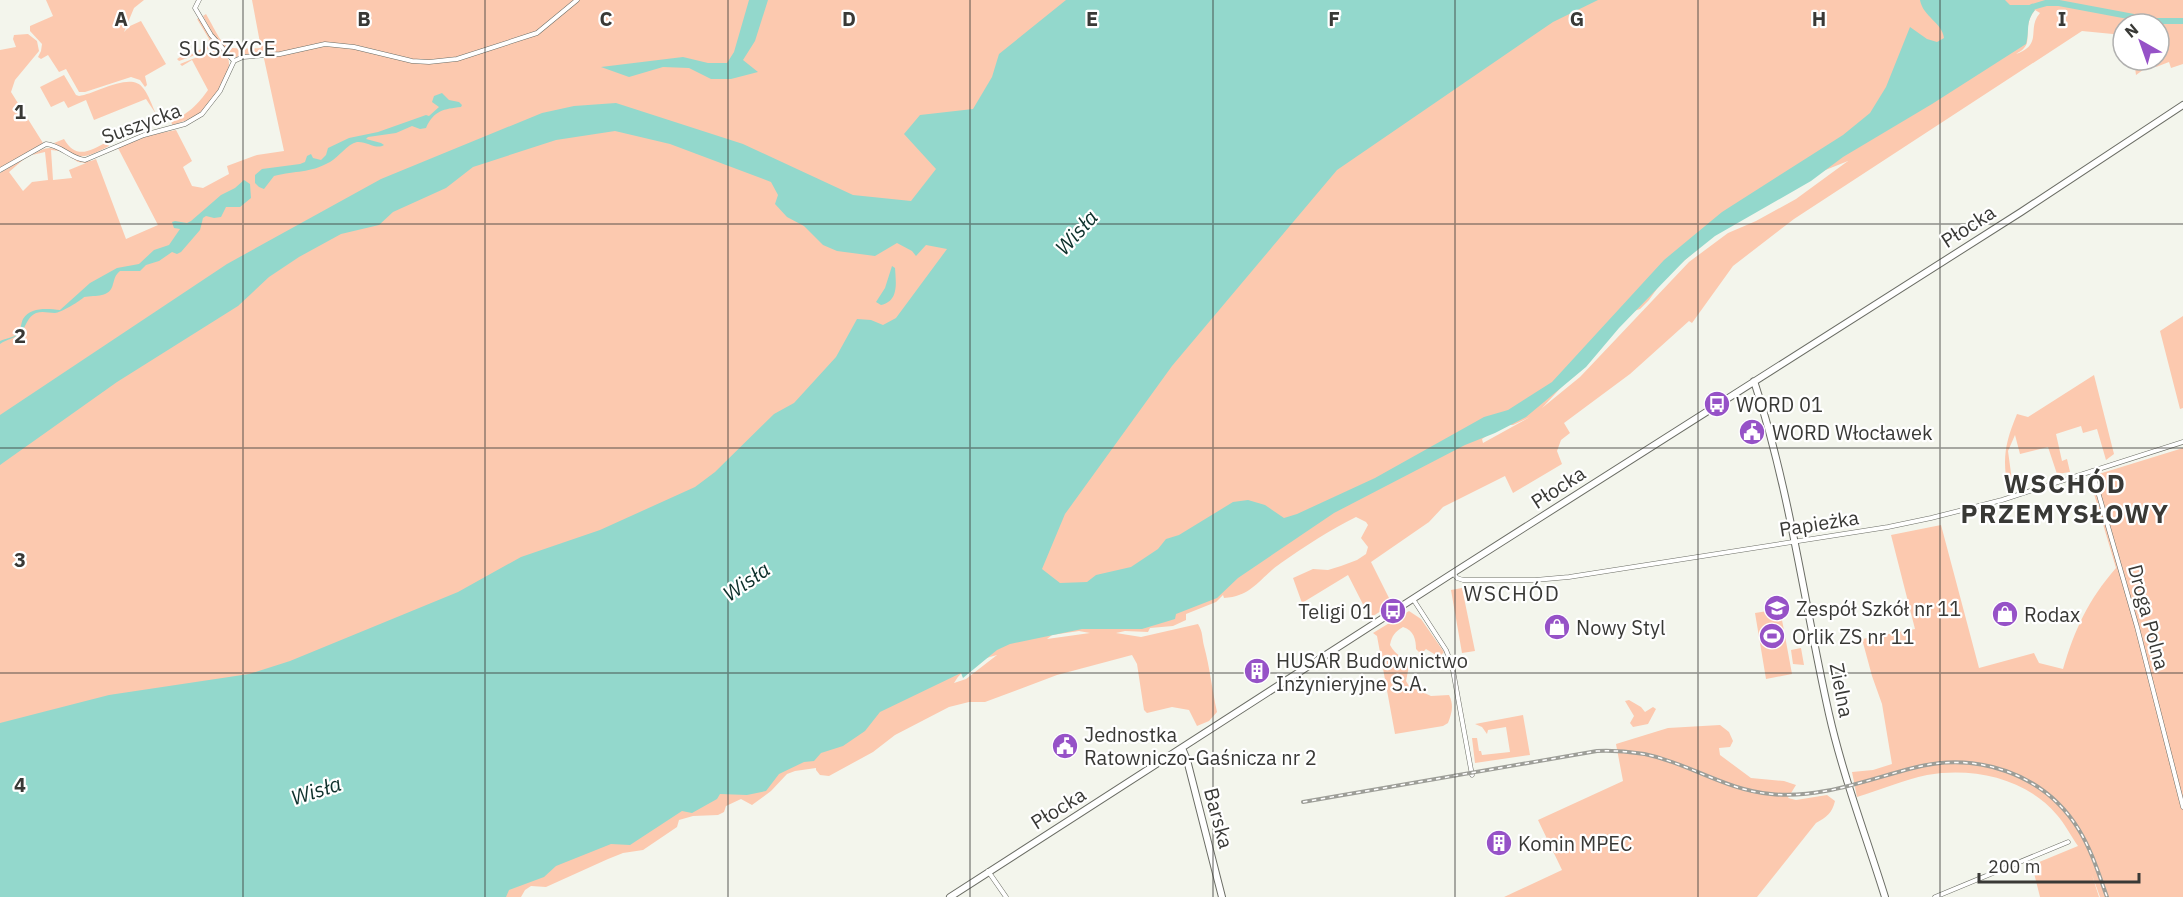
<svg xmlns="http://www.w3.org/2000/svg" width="2183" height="897" font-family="'IBM Plex Sans',sans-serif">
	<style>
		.green { fill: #fcc9af; fill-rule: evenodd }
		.water { fill: #93d8cc }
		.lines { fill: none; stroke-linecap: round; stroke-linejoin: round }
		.canal { stroke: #93d8cc; stroke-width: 6 }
		.street-casing { stroke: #6b6d65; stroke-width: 5 }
		.secondary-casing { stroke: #6b6d65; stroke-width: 8 }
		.street { stroke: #fff; stroke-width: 4 }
		.secondary { stroke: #fff; stroke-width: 6 }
		.rail-casing { stroke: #9d9e98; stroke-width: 4 }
		.rail { stroke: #fff; stroke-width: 1.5; stroke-dasharray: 4.5; stroke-linecap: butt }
		.grid { fill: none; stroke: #393936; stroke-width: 1.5; stroke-opacity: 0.55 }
		.labels { text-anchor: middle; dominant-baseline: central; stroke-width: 4.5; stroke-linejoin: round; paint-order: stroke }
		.street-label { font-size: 20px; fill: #393936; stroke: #fff }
		.poi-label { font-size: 20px; fill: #393936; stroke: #fff; text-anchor: start }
		.neighbourhood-label { font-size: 21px; letter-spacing: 1.5px; fill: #393936; stroke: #fff }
		.water-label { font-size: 21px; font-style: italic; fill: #0d302b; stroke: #fff }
		.district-label { font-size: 26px; font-weight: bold; letter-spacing: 1.5px; fill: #393936; stroke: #fff }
		.grid-label { font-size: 20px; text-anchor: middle; font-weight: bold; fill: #393936; stroke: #fff; stroke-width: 4.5; stroke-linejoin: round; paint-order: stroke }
	</style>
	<rect width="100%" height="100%" fill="#f3f5ec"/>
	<path class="green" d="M 46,0 L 144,0 L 134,8 L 124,32 L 130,26 L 141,21 L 166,64 L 145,76 L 147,85 L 145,87 L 140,80 L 131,77 L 85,92 L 79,92 L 66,69 L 59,72 L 48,55 L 41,59 L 38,57 L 41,51 L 42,44 L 30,31 L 30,26 L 53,16 Z
		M 252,0 L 2183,0 L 2183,64 L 2171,68 L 2169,62 L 2156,67 L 2154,62 L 2136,75 L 2134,60 L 2159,60 L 2159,24 L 2123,24 L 2123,35 L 2082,31 L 1794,219 L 1733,266 L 1692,323 L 1689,321 L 1630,374 L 1564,423 L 1570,433 L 1561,440 L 1557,451 L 1562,464 L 1513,493 L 1505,476 L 1443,507 L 1429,522 L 1371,562 L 1392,604 L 1370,618 L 1348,575 L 1302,603 L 1293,578 L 1313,569 L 1328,570 L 1341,566 L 1357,560 L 1366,554 L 1368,547 L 1361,538 L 1368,525 L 1366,522 L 1356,517 C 1330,530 1305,546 1281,563 C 1259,578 1253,596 1224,598 L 1223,595 L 1216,602 L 1186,614 L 1186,620 L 1173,626 L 1150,628 L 1148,632 L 1125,631 L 1116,633 L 1141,637 L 1198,624 C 1203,632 1202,638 1204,646 C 1210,668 1212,690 1217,712 L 1209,721 L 1197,726 L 1189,710 L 1172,707 L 1147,713 L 1144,710 L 1137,664 L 1132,655 L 1057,675 L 985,702 L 969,702 L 949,707 L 895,735 L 873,752 L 829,776 L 820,775 L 816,770 L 816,768 L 795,771 L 787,774 L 771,791 L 752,805 L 741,799 L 726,806 L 724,812 L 718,815 L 693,816 L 679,820 L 677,827 L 643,850 L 623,853 L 608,859 L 546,887 L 531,886 L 525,890 L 521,897 L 0,897 L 0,173 L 24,159 L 9,172 L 23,191 L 32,182 L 48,180 L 45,152 L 32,155 C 43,149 48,145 60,151 L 51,150 L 53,180 L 72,178 L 69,170 L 86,163 L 78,162 L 69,156 C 78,161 85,164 96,159 L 126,239 L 158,225 L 118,148 L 150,135 L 176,130 L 192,161 L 183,167 L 192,186 L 203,188 L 229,174 L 227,166 L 257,155 L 284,151 L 263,54 L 240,55 L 235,58 L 215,38 L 203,16 L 206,14 C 226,49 220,50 261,48 ZM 2035,10 L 2040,13 C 2026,29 2044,44 2016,54 C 2018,52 2022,51 2024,48 C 2032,41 2022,26 2035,10 ZM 1848,161 L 1796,199 L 1756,221 L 1728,233 L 1689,262 L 1580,377 L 1542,408 L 1631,312 L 1640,309 L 1649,300 L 1666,276 L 1730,222 L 1808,177 ZM 1530,417 L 1483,443 L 1482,439 L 1503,425 L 1513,425 ZM 1079,631 L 1090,633 L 1047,639 L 1052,635 ZM 997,655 L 966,679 L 954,683 C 963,667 980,659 997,655 Z
		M 199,18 L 216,45 L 201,53 L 179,61 L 177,59 L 190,51 L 192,54 L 208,45 L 209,39 L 197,19 Z
		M 28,34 L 37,41 L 39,51 L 15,80 L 11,92 L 43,143 L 0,168 L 0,50 L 16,47 L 13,39 L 14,35 Z
		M 216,47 L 219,48 C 224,52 229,57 229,63 C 230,76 209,108 198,115 C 190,120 181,122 172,125 L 171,120 C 186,117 200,102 208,90 L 192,60 L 182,66 L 180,64 L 205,54 Z
		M 64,75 L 76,95 L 79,96 C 96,94 131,71 143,88 C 149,95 152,106 156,114 L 146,99 L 94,120 L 86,100 L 68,108 L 64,101 L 51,107 L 40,87 Z
		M 64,139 C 76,160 90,151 107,142 L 109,146 C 80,161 81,159 54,143 Z
		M 2183,316 L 2183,408 L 2180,409 L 2160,331 Z
		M 2094,375 L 2114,454 L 2106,460 L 2097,429 L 2083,433 L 2081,426 L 2056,434 L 2062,461 L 2067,459 L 2070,472 L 2057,474 L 2048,447 L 2020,454 L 2015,435 L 2008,451 L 2013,488 L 2008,489 C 2002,458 2005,443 2017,414 L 2028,417 Z
		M 2183,448 L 2183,897 L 2100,897 L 2092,875 L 2099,897 L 2040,897 L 2032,865 L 2078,846 C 2071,836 2065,824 2057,815 C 2026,778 1973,767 1927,775 C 1904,780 1880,790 1857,797 L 1852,772 L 1873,770 L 1892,764 L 1882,704 L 1872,676 L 1862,639 L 1915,629 L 1891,535 L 1941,525 L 1979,668 L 2034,653 L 2039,663 L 2063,669 C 2075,629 2088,600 2116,568 L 2089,477 Z
		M 1462,588 L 1475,651 L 1462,653 L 1451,590 Z
		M 1780,609 L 1792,674 L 1766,679 L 1755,613 Z
		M 1409,611 L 1421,619 L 1444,652 L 1439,657 L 1426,649 L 1421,654 L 1416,649 C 1416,640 1414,630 1403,627 C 1395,632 1392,635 1390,645 C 1396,656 1404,657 1409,666 L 1406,681 L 1409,686 L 1431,696 L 1449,695 C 1454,705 1452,713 1448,723 L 1443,726 L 1395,734 L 1377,636 L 1373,633 Z
		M 1801,648 L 1804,665 L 1793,664 L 1791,650 Z
		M 1629,700 L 1641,707 L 1645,712 L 1653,707 L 1656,709 L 1648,724 L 1633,727 L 1630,723 L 1634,716 L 1625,701 Z
		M 1523,715 L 1530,755 L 1475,763 L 1472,738 L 1477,738 L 1479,751 L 1481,751 L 1482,755 L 1510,752 L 1506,727 L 1488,730 L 1487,734 L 1482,727 L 1475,724 Z
		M 1720,725 L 1729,732 L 1733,741 L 1730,747 L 1719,748 L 1720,755 L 1751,778 L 1784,781 L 1796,785 L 1788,798 L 1796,800 L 1827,795 L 1835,801 C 1832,813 1827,817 1816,823 L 1757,897 L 1504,897 L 1562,870 L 1538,820 L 1623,781 L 1616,744 L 1668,728 Z"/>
	<path class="water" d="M 749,0 L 768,0 L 755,41 L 743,60 L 758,72 L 731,79 L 711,79 L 689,68 L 663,67 L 629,77 L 601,67 L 683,57 L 708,63 L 727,63 L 734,52 Z
		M 1066,0 L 1598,0 L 1553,22 L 1337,170 L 1172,366 L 1065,514 L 1042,569 L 1060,583 L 1087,582 L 1096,575 L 1131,567 L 1158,549 L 1166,539 L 1179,535 L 1233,502 L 1248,500 L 1265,505 L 1284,518 L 1297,514 L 1375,478 L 1484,417 L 1508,410 L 1552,382 L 1664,260 L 1722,212 L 1843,135 L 1870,113 L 1886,87 L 1910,27 L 1927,39 L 1937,42 L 1944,38 C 1942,22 1923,17 1920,0 L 2005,0 L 2010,5 L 2030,5 L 2035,10 C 2025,22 2030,31 2026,44 L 1932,104 L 1843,157 L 1811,181 L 1715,236 L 1685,260 L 1619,328 L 1586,367 L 1526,417 L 1495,433 L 1465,445 L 1334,513 L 1238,578 L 1217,598 L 1176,614 L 1175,619 L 1142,629 L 1082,629 L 1010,644 L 997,650 L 963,678 L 961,673 L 880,712 L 865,731 L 843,746 L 821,753 L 814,761 L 804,762 L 779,774 L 766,791 L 747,795 L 720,794 L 717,799 L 692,813 L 682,811 L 630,845 L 611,844 L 556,866 L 544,877 L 509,890 L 506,897 L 0,897 L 0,723 L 109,695 L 249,674 L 290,661 L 458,592 L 521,557 L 600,530 L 695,487 L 715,472 L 774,414 L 794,403 L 836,357 L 857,319 L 871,320 L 883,325 L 896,318 L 947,249 L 926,245 L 916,256 L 912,251 L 897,243 L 875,256 L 837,251 L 823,245 L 804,226 L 787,217 L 775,204 L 778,195 L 771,182 L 670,144 L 615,131 L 556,140 L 473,167 L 446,188 L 393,212 L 379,225 L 341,234 L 299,257 L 269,277 L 238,306 L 117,382 L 0,465 L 0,415 L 227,264 L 381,179 L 542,113 L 574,106 L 616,103 L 743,144 L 853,195 L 911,201 L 936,169 L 904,134 L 920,115 L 973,109 L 992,77 L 999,54 Z
		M 442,93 L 449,100 L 459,102 L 462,105 L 461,107 C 444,109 434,110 426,128 L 420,129 L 412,126 L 396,133 L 368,137 L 366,139 L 381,143 L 384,145 C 376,150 367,141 357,142 C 347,144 339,157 330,162 C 308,174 297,170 274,176 L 264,189 L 259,187 L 255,183 L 255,175 L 262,169 L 300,164 L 305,162 L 307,156 L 311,154 L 313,158 L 321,160 L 326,155 L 328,148 L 349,138 L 378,132 L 426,115 L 429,116 L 439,107 L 432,102 L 434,96 Z
		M 244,180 L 250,184 L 251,198 L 240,207 L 226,207 L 221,217 L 214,218 L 206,216 L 203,218 L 200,230 L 181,252 L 177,254 L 172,252 L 159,261 L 146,265 L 140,271 L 120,271 C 115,275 115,278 113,284 C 110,298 96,295 84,297 C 82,300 60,313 55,313 C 48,313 43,311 36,313 C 27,317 27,325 21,332 C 15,339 7,339 0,344 L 0,341 C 6,338 14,338 18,333 C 21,329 21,323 23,319 C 31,306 49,309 60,310 L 90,283 L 117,268 L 139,264 L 154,250 L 169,245 L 180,229 L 174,228 L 172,222 L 175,221 L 187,223 L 191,221 L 221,195 L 235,188 Z
		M 892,266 L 895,268 C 896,283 899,301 881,305 L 876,302 L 885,288 Z"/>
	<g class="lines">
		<path class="canal" d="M 2032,7 L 2046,3 L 2059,3 L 2155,21 L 2183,21"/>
		<g class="street-casing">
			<path id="street" d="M 199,0 L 195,8 L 211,35 L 234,61
				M 0,170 L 46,144 C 61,145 71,159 85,160 L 144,135 L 185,124 L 202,114 L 220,91 L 234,61 L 243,57 L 280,54 L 325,44 L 354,47 L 412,61 L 429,62 L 457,59 L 537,33 L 577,0
				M 2092,471 L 2137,627 L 2183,807
				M 1453,573 L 1457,578 L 1463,580 L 1535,580 L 1569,577 L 1888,527 L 1931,518 L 2002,500 L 2183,442
				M 1413,599 L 1446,650 L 1452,665 L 1472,775
				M 988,871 L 1006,897
				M 1935,897 L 2068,842"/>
		</g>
		<g class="secondary-casing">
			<path id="secondary" d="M 1754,381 C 1790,490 1804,603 1829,714 C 1843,776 1866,836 1885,897
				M 1182,748 L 1187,760 L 1222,897
				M 950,897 L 1453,573 L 2021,212 L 2183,105"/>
		</g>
		<use href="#street" class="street"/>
		<use href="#secondary" class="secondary"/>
		<g class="rail-casing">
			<path id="rail" d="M 1303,802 L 1597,751 C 1623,750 1648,753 1672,762 C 1706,774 1735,791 1771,794 C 1820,799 1866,780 1913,768 C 1976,751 2044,773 2079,830 C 2092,851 2099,875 2107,897"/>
		</g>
		<use href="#rail" class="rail"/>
	</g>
	<path class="grid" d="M 243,0 L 243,897M 485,0 L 485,897M 728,0 L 728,897M 970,0 L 970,897M 1213,0 L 1213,897M 1455,0 L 1455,897M 1698,0 L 1698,897M 1940,0 L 1940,897M 0,224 L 2183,224M 0,448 L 2183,448M 0,673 L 2183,673"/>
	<defs>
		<g id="bus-disc" transform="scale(1.35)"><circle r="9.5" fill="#9652c7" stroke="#fff"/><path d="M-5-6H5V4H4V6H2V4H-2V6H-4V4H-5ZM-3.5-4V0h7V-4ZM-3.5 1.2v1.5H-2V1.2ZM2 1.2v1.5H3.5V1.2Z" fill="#fff"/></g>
		<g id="civic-disc" transform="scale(1.35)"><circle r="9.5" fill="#9652c7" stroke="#fff"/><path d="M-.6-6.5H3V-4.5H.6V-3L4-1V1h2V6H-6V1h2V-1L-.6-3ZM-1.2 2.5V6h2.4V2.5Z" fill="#fff"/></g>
		<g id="school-disc" transform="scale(1.35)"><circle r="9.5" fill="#9652c7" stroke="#fff"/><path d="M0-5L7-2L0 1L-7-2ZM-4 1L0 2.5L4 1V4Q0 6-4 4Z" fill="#fff"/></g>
		<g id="shop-disc" transform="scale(1.35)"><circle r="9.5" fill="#9652c7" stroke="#fff"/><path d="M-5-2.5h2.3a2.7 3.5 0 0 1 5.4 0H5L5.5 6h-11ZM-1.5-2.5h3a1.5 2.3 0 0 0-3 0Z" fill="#fff"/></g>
		<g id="stadium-disc" transform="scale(1.35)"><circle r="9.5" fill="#9652c7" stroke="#fff"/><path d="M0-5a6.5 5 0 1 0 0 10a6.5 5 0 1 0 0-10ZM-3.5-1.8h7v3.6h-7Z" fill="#fff"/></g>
		<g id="building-disc" transform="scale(1.35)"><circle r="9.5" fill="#9652c7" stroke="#fff"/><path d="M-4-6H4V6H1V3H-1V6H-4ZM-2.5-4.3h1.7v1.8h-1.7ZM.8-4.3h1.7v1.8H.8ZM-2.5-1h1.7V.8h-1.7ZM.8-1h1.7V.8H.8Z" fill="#fff"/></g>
	</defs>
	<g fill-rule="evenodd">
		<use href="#bus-disc" x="1717" y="404"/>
		<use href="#civic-disc" x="1752" y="432"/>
		<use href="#school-disc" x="1777" y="608"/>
		<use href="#bus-disc" x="1393" y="611"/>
		<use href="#shop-disc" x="2005" y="614"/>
		<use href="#shop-disc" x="1557" y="627"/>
		<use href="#stadium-disc" x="1772" y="636"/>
		<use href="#building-disc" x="1257" y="671"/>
		<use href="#civic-disc" x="1065" y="746"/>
		<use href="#building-disc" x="1499" y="843"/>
	</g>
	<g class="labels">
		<g class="street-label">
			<text transform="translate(141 123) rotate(-20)">Suszycka</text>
			<text transform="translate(1968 226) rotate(-33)">Płocka</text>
			<text transform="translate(1558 487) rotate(-33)">Płocka</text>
			<text transform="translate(1819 523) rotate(-9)">Papieżka</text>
			<text transform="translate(2149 617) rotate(75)">Droga Polna</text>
			<text transform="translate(1842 690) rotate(79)">Zielna</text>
			<text transform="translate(1058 808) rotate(-32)">Płocka</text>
			<text transform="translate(1219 818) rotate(75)">Barska</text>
		</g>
		<g class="poi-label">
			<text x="1736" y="404">WORD 01</text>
			<text x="1772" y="432">WORD Włocławek</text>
			<text x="1796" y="608">Zespół Szkół nr 11</text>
			<text x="1374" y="611" text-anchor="end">Teligi 01</text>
			<text x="2024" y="614">Rodax</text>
			<text x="1576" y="627">Nowy Styl</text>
			<text x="1792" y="636">Orlik ZS nr 11</text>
			<text x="1276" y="660">HUSAR Budownictwo<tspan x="1276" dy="23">Inżynieryjne S.A.</tspan></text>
			<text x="1084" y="734">Jednostka<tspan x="1084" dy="23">Ratowniczo-Gaśnicza nr 2</tspan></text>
			<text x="1518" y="843">Komin MPEC</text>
		</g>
		<g class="neighbourhood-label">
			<text x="228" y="48">SUSZYCE</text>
			<text x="1512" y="593">WSCHÓD</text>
		</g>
		<g class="water-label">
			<text transform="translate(1076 232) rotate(-48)">Wisła</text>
			<text transform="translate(746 581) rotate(-35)">Wisła</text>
			<text transform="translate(316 790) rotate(-18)">Wisła</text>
		</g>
		<g class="district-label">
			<text x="2065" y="483">WSCHÓD<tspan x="2065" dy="30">PRZEMYSŁOWY</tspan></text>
		</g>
	</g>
	<g class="grid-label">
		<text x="121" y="26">A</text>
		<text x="364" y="26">B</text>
		<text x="606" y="26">C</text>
		<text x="849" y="26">D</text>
		<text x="1092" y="26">E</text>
		<text x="1334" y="26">F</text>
		<text x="1577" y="26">G</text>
		<text x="1819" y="26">H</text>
		<text x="2062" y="26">I</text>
		<text x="20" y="119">1</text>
		<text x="20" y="343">2</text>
		<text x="20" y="567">3</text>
		<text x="20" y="792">4</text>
	</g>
	<g transform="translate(2141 42) rotate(320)"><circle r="28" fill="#ffffff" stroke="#b0b0af" stroke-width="1.5"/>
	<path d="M0-4.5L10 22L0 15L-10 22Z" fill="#9652c7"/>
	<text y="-9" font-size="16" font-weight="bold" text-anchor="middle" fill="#393936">N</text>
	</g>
	<path d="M1979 873v9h160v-9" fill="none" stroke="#393936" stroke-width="3"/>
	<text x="1988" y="873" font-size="18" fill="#393936" stroke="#ffffff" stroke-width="4.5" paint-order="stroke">200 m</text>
</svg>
